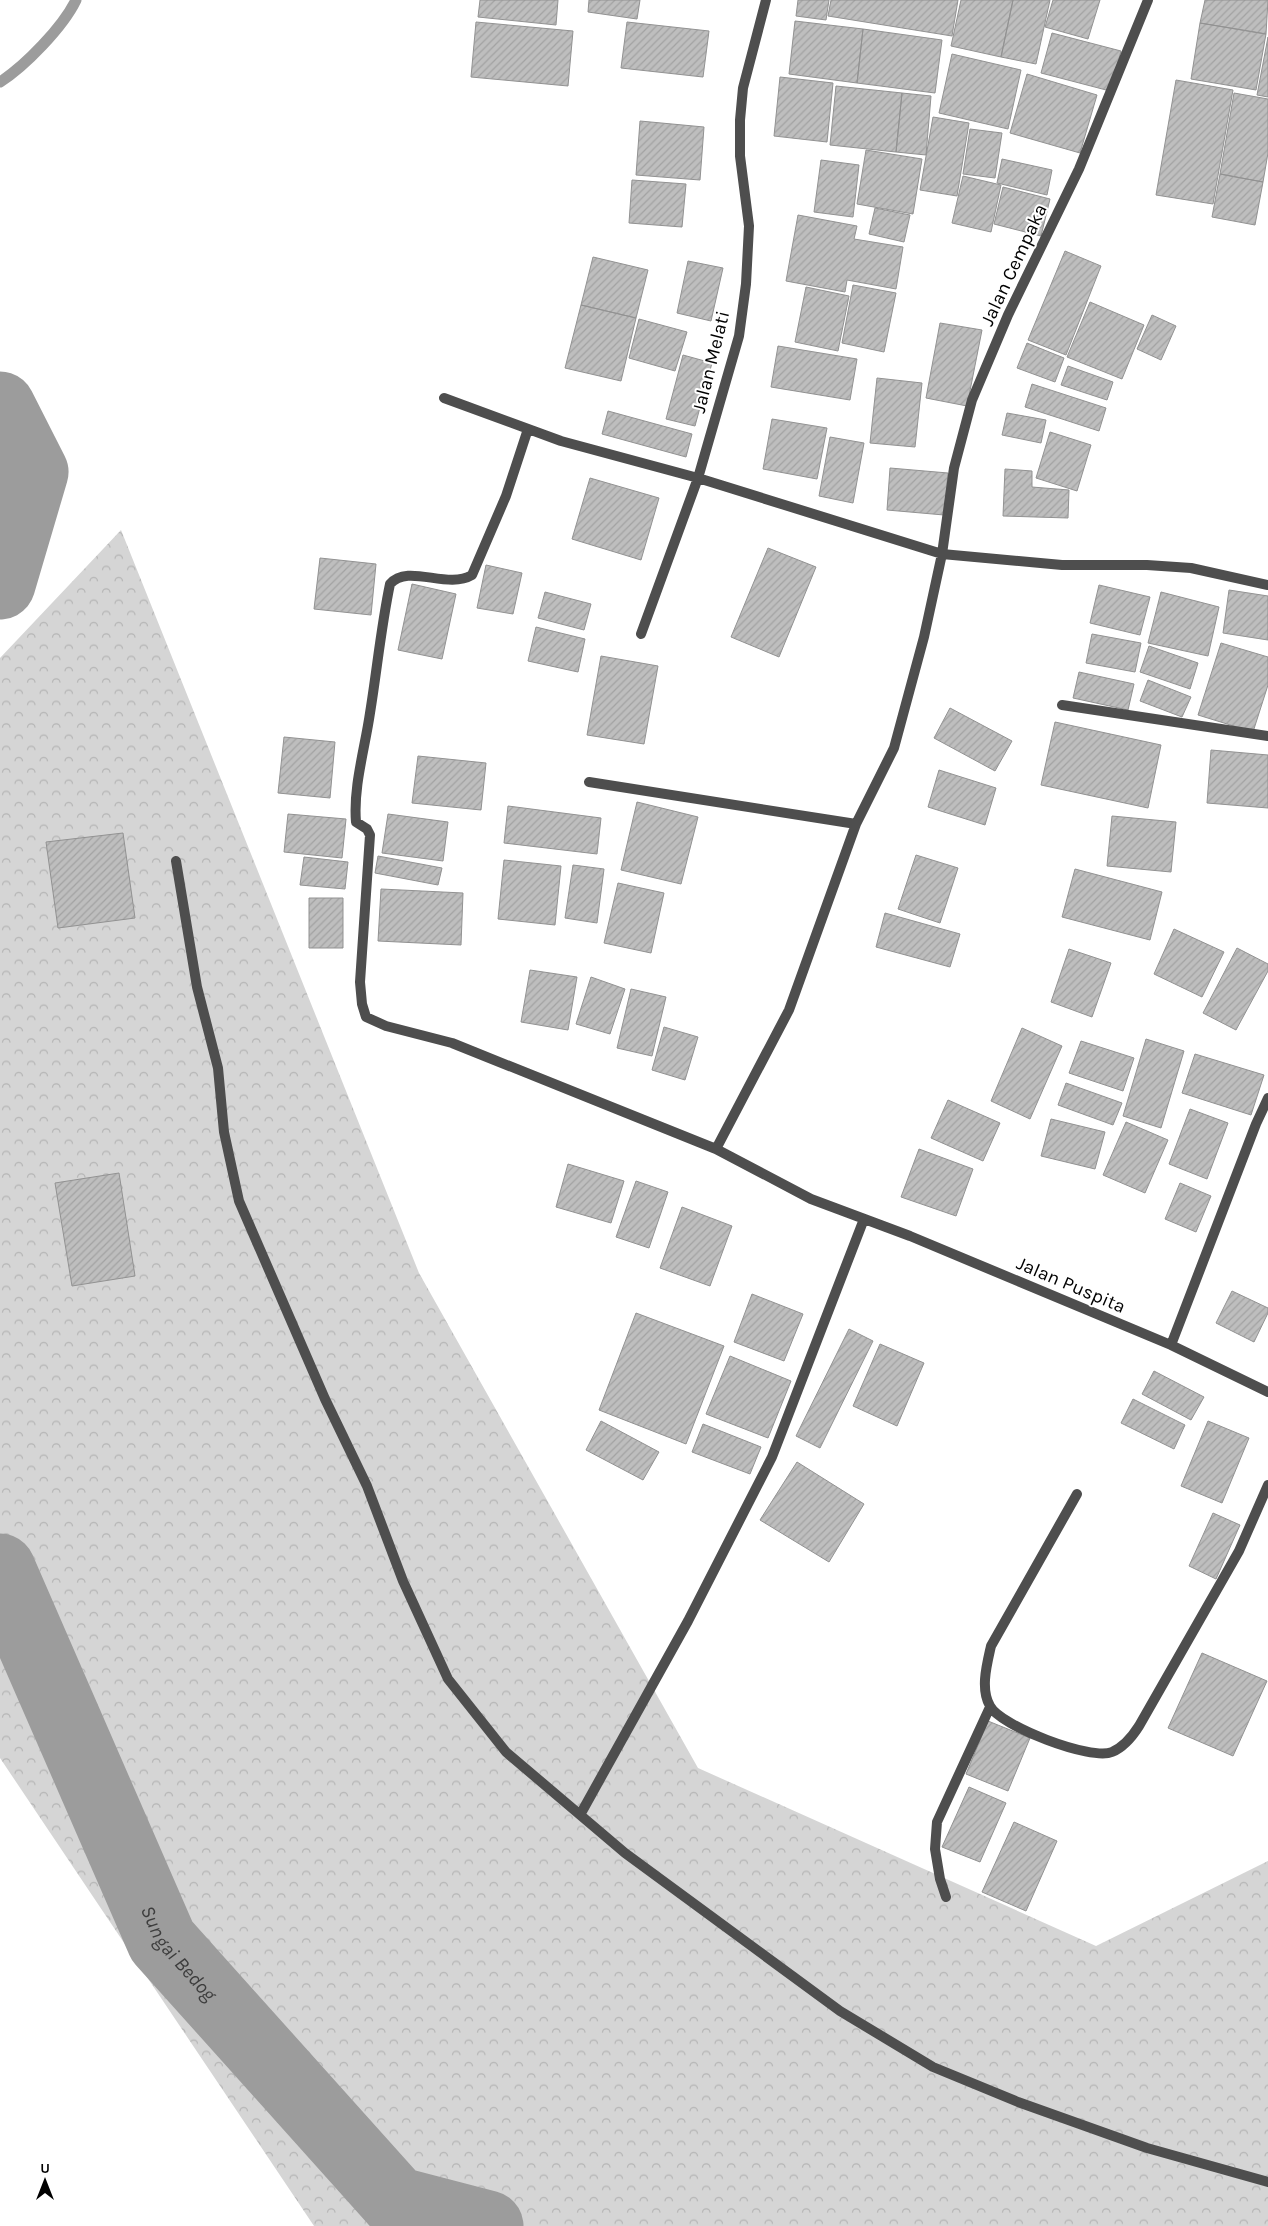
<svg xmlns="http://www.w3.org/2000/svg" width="1268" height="2226" font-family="Karla,sans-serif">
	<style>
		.forest { fill: url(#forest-crowns) }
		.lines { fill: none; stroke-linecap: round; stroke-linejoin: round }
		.stream { stroke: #9c9c9c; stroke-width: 11 }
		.river { stroke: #9c9c9c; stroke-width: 71 }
		.building { fill: url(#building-hatch); stroke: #929292 }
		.minor { stroke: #4e4e4e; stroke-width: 10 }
		.labels { text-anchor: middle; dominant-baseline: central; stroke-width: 4; stroke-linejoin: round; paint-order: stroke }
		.street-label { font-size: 19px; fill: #000; stroke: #fff }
		.water-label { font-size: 20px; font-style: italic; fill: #3d3d3d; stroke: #fff }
	</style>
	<defs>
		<pattern id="forest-crowns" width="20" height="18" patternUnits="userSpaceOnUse" patternTransform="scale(1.25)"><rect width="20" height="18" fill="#d5d5d5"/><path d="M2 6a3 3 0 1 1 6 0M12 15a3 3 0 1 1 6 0" fill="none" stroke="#b5b5b5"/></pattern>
		<pattern id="building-hatch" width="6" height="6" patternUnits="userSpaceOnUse" patternTransform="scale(1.25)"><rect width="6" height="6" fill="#bebebe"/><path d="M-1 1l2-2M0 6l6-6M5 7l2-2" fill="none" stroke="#a2a2a2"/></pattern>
	</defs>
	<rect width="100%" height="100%" fill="#fff"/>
	<path class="forest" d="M 121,530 L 419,1273 L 698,1768 L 1096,1946 L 1268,1861 L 1268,2226 L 314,2226 L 0,1758 L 0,658 Z"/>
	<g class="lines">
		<path class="stream" d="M 0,82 C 25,66 63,27 76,0"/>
		<g class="river">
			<path d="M 0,407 L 33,472 L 0,584"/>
			<path id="s1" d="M 0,1569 L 162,1941 L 396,2202 L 488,2226"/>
		</g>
	</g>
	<path class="building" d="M 480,0 L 558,0 L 556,25 L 478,17 Z
		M 589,0 L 640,0 L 637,19 L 588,12 Z
		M 798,0 L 829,0 L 826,20 L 796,16 Z
		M 831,0 L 958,0 L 952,36 L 828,16 Z
		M 961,0 L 1013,0 L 1001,57 L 951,46 Z
		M 1013,0 L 1050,0 L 1036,64 L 1001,57 Z
		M 1053,0 L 1100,0 L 1088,39 L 1045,27 Z
		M 1205,0 L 1268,0 L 1266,34 L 1200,23 Z
		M 795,21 L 863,29 L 857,83 L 789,74 Z
		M 476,22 L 573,31 L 568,86 L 471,77 Z
		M 627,22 L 709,31 L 703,77 L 621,68 Z
		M 1200,23 L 1266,34 L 1256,90 L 1191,79 Z
		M 863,29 L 942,40 L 935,93 L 857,83 Z
		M 1052,33 L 1121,51 L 1110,91 L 1041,73 Z
		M 1268,37 L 1268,97 L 1257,95 Z
		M 952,54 L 1021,70 L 1008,129 L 939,113 Z
		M 1027,74 L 1097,95 L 1080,153 L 1010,133 Z
		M 780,77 L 833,83 L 827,142 L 774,136 Z
		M 1176,80 L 1233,90 L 1213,204 L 1156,195 Z
		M 836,86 L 902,93 L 896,152 L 830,145 Z
		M 902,93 L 931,96 L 926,155 L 896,152 Z
		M 1234,93 L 1268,99 L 1268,153 L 1263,182 L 1220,174 Z
		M 933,117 L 969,123 L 957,196 L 920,190 Z
		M 640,121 L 704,127 L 700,180 L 636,175 Z
		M 970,129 L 1002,133 L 995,178 L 963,174 Z
		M 866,150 L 922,159 L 913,214 L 857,204 Z
		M 1002,159 L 1052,170 L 1047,195 L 997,183 Z
		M 821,160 L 859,165 L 853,217 L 814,212 Z
		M 1220,174 L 1263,182 L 1255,225 L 1212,217 Z
		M 963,176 L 1001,185 L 991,232 L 952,223 Z
		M 632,180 L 686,184 L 682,227 L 629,223 Z
		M 1003,187 L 1050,199 L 1041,236 L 994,224 Z
		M 875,208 L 910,215 L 904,242 L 869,234 Z
		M 798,215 L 857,226 L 854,239 L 903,247 L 896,289 L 847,280 L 845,292 L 786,281 Z
		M 1065,251 L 1101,266 L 1066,355 L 1028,340 Z
		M 593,257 L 648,270 L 636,318 L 581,305 Z
		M 688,261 L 723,268 L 711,321 L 677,313 Z
		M 853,285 L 896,293 L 884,352 L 842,343 Z
		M 806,287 L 849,296 L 838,351 L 795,342 Z
		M 1090,302 L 1144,325 L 1122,379 L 1067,357 Z
		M 581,305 L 636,318 L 621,381 L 565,368 Z
		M 1152,315 L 1176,326 L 1161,360 L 1137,349 Z
		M 639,319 L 687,332 L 675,371 L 629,358 Z
		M 940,323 L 982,330 L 967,406 L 926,398 Z
		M 1027,343 L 1064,358 L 1055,382 L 1017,368 Z
		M 778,346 L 857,359 L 850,400 L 771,387 Z
		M 683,355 L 712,363 L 695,426 L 666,419 Z
		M 1068,366 L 1113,382 L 1107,400 L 1061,385 Z
		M 877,378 L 922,383 L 915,447 L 870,443 Z
		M 1032,384 L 1106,408 L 1099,431 L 1025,407 Z
		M 608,411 L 692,434 L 686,457 L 602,434 Z
		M 1007,413 L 1046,420 L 1041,443 L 1002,435 Z
		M 772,419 L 827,428 L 817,479 L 763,469 Z
		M 1050,432 L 1091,445 L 1077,491 L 1036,478 Z
		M 830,437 L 864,443 L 853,503 L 819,496 Z
		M 890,468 L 948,473 L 944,515 L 887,510 Z
		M 1005,469 L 1032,471 L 1032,487 L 1069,490 L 1068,518 L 1003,516 Z
		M 590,478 L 659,498 L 641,560 L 572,539 Z
		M 768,548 L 816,567 L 779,657 L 731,637 Z
		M 320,558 L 376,564 L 371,615 L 314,609 Z
		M 486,565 L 522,573 L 513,614 L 477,608 Z
		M 412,584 L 456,594 L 442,659 L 398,650 Z
		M 1099,585 L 1150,597 L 1140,635 L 1090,623 Z
		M 1229,590 L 1268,596 L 1268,640 L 1223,633 Z
		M 545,592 L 591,604 L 584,630 L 538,618 Z
		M 1161,592 L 1219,607 L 1208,656 L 1148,643 Z
		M 536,627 L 585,639 L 578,672 L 528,661 Z
		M 1092,634 L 1141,643 L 1135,672 L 1086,663 Z
		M 1221,643 L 1268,657 L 1268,685 L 1253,732 L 1198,715 Z
		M 1149,646 L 1198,663 L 1190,689 L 1140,672 Z
		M 601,656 L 658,666 L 644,744 L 587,735 Z
		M 1079,672 L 1134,684 L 1128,710 L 1073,698 Z
		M 1148,680 L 1191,697 L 1182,717 L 1140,701 Z
		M 950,708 L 1012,741 L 995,771 L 934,738 Z
		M 1055,722 L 1161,745 L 1148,808 L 1041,785 Z
		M 284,737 L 335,742 L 330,798 L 278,793 Z
		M 1211,750 L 1268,755 L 1268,808 L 1207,803 Z
		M 418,756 L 486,763 L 481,810 L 412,803 Z
		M 939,770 L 996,788 L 985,825 L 928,807 Z
		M 637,802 L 698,817 L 681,884 L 621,870 Z
		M 508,806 L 601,818 L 597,854 L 504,843 Z
		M 288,814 L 346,819 L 342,858 L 284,852 Z
		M 388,814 L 448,822 L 443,861 L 382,853 Z
		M 1112,816 L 1176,822 L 1171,872 L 1107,866 Z
		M 123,833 L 135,918 L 58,928 L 46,842 Z
		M 916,855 L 958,868 L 940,923 L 898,909 Z
		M 378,856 L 442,868 L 438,885 L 375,873 Z
		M 304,857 L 348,862 L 345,889 L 300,885 Z
		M 504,860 L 561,866 L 555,925 L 498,919 Z
		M 573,865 L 604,869 L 597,923 L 565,918 Z
		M 1075,869 L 1162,892 L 1150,940 L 1062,917 Z
		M 618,883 L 664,893 L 651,953 L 604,943 Z
		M 381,889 L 463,893 L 461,945 L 378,941 Z
		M 309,898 L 343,898 L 343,948 L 309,948 Z
		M 885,913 L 960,934 L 950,967 L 876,947 Z
		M 1174,929 L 1224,952 L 1202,997 L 1154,974 Z
		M 1237,948 L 1268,964 L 1268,971 L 1236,1030 L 1203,1013 Z
		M 1069,949 L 1111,963 L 1092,1017 L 1051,1002 Z
		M 530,970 L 577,977 L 568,1030 L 521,1022 Z
		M 591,977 L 625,989 L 610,1034 L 576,1024 Z
		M 631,989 L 666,997 L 652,1056 L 617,1048 Z
		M 664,1027 L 698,1037 L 685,1080 L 652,1070 Z
		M 1022,1028 L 1062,1046 L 1030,1119 L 991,1101 Z
		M 1146,1039 L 1184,1051 L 1161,1128 L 1123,1116 Z
		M 1081,1041 L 1134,1058 L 1123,1091 L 1069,1073 Z
		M 1195,1054 L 1264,1075 L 1251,1115 L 1182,1093 Z
		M 1066,1083 L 1122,1103 L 1113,1125 L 1058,1105 Z
		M 948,1100 L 1000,1123 L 983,1161 L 931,1138 Z
		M 1190,1109 L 1228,1123 L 1207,1179 L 1169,1164 Z
		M 1051,1119 L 1105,1132 L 1095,1169 L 1041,1156 Z
		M 1126,1122 L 1168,1140 L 1145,1193 L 1103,1175 Z
		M 919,1149 L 973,1169 L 956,1216 L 901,1197 Z
		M 568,1164 L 624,1181 L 611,1223 L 556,1207 Z
		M 119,1173 L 135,1276 L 72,1286 L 55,1183 Z
		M 636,1181 L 668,1192 L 649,1248 L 616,1237 Z
		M 1180,1183 L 1211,1196 L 1196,1232 L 1165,1219 Z
		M 682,1207 L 732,1226 L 710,1286 L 660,1268 Z
		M 1232,1291 L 1268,1308 L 1268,1313 L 1254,1342 L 1216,1323 Z
		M 752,1294 L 803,1314 L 784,1361 L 734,1342 Z
		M 636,1313 L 724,1346 L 686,1444 L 599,1410 Z
		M 849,1329 L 873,1341 L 820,1448 L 796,1436 Z
		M 880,1344 L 924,1363 L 897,1426 L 853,1406 Z
		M 730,1356 L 791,1381 L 768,1438 L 706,1414 Z
		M 1154,1371 L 1204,1397 L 1191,1420 L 1142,1394 Z
		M 1133,1399 L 1185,1425 L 1174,1449 L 1121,1423 Z
		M 601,1421 L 659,1452 L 643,1480 L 586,1450 Z
		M 1208,1421 L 1249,1438 L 1222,1503 L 1181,1486 Z
		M 703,1424 L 761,1447 L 750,1474 L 692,1452 Z
		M 797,1462 L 864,1504 L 829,1562 L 760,1520 Z
		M 1213,1513 L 1240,1525 L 1216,1579 L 1189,1566 Z
		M 1202,1653 L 1267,1681 L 1233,1756 L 1168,1728 Z
		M 988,1721 L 1030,1738 L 1008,1791 L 966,1774 Z
		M 969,1787 L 1006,1803 L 980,1862 L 942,1847 Z
		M 1014,1822 L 1057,1841 L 1026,1911 L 982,1892 Z"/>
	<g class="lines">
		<path class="minor" d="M 766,0 L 743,88 L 740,120 L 740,156 L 749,226 L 746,284 L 739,336 L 698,478 L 942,554 L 1062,565 L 1147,565 L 1191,568 L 1268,585
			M 444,398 L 561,441 L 698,478 L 641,634
			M 528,429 L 506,496 L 472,575 C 447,590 408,563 390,584 C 381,627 377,670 370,713 C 365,748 353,787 356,822 L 367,829 L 370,835 L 360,982 L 362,1004 L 366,1017 L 386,1026 L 452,1043 L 716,1149 L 811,1199 L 910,1236 L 1171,1345 L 1256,1124 L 1268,1098
			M 1062,705 L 1268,736
			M 589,782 L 856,824
			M 176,861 L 197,987 L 218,1068 L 224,1132 L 239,1201 L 325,1399 L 367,1486 L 403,1581 L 448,1679 L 506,1752 L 625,1853 L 840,2011 L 933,2067 L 1018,2102 L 1147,2148 L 1268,2182
			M 716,1149 L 789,1010 L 856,824 L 894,748 L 924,637 L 942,554 L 954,468 L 972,400 L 1008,315 L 1079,169 L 1148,0
			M 1171,1345 L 1268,1392
			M 1077,1494 L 991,1646 C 987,1664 980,1689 990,1706 C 1000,1726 1091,1761 1112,1752 C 1124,1747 1132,1737 1139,1726 L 1239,1551 L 1268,1485
			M 580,1815 L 688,1621 L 772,1457 L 864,1219
			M 946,1897 L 940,1879 L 935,1849 L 937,1822 L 990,1707"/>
	</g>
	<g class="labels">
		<g class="street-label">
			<text transform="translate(1014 265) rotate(-65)">Jalan Cempaka</text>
			<text transform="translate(711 362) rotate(-76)">Jalan Melati</text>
			<text transform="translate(1071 1285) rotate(23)">Jalan Puspita</text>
		</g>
		<g class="water-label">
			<text stroke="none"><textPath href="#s1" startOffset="425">Sungai Bedog</textPath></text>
		</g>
	</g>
	<g transform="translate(45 2181)" stroke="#ffffff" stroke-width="4" paint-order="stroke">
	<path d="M0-4L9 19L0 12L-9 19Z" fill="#000000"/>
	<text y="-8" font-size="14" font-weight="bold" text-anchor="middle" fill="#000000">U</text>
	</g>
</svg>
